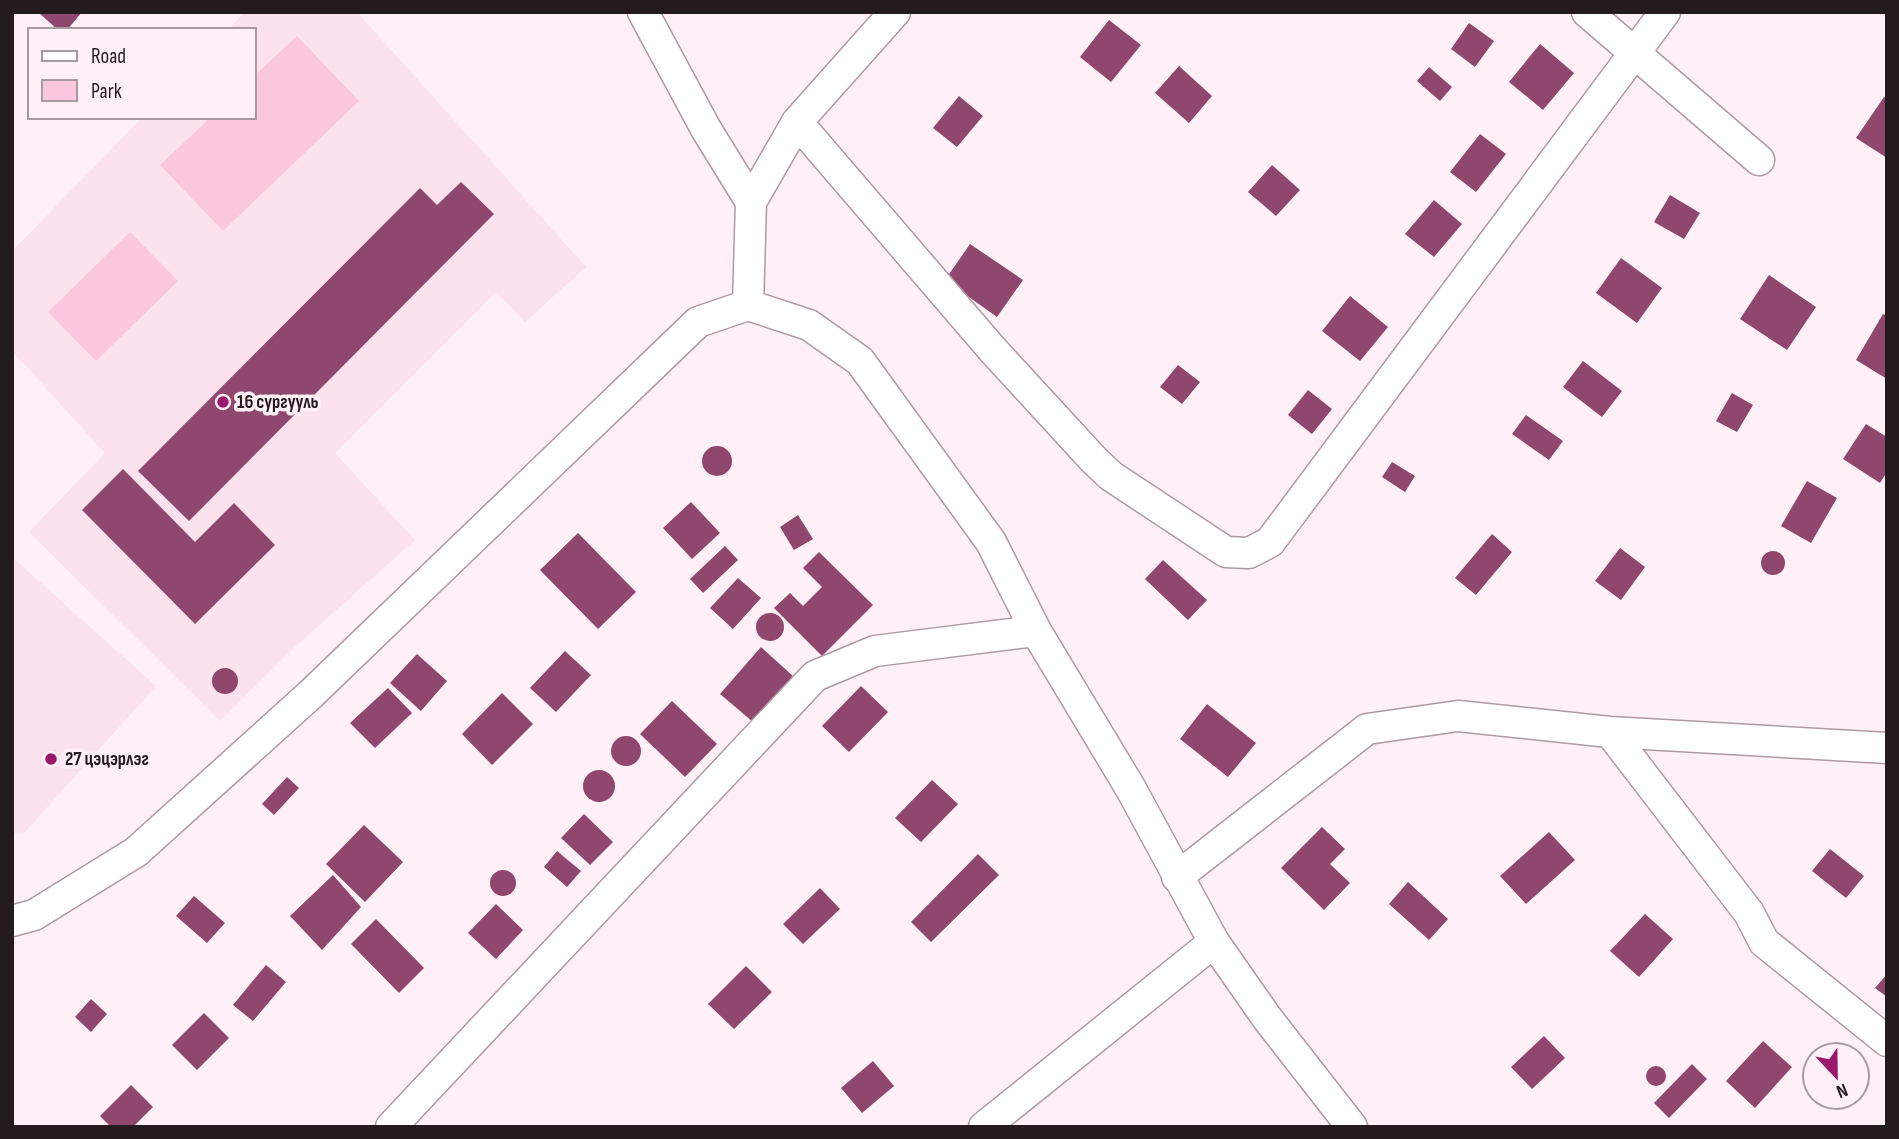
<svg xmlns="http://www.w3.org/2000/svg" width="1899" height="1139" font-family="'Sofia Sans Condensed',sans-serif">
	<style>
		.built { fill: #fbe2ed }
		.green { fill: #fbc7df }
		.building { fill: #90476e }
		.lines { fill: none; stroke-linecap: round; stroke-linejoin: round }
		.street-casing { stroke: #af99a3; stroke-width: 33 }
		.street { stroke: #fff; stroke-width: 30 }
		.poi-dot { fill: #9b176a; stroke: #fff0f7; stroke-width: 2.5 }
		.labels { text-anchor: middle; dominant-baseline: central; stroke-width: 7; stroke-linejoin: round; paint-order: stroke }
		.poi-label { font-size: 19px; font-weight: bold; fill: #241b1f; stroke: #fff0f7; text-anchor: start }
	</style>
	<rect width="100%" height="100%" fill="#fff0f7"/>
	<path class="built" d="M 245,12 L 357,12 L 586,267 L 525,322 L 496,292 L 335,453 L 415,540 L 296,646 L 220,721 L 29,532 L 105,453 L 12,351 L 12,251 L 143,117 L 254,117 L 254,30 L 228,30 Z
		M 12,557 L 156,686 L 25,832 L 12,833 Z"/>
	<path class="green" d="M 297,36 L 359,101 L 223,231 L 160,165 L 211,117 L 254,117 L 254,76 Z
		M 130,232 L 178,281 L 96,361 L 48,312 Z"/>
	<path class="building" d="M 38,12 L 82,12 L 67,30 L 58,30 Z
		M 1109,20 L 1141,45 L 1111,82 L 1080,57 Z
		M 1469,23 L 1494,41 L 1475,67 L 1451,49 Z
		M 1540,44 L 1574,73 L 1543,110 L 1509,82 Z
		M 1179,66 L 1212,96 L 1189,123 L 1155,93 Z
		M 1429,67 L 1452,87 L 1440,101 L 1417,81 Z
		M 959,96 L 983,116 L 957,147 L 933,128 Z
		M 1884,97 L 1887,98 L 1887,158 L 1856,138 Z
		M 1480,134 L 1506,154 L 1476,192 L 1450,172 Z
		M 1272,165 L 1300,190 L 1276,216 L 1248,192 Z
		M 461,182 L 494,214 L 189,521 L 138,471 L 420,188 L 437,205 Z
		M 1670,195 L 1700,213 L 1684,239 L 1654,222 Z
		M 1434,200 L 1462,224 L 1434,257 L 1405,234 Z
		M 970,244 L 1023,280 L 997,317 L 945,280 Z
		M 1621,258 L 1662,288 L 1637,323 L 1596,293 Z
		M 1769,275 L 1816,307 L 1787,350 L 1740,319 Z
		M 1350,296 L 1388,327 L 1360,361 L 1322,331 Z
		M 1883,314 L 1887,316 L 1887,379 L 1856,360 Z
		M 1583,361 L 1622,391 L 1602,417 L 1563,387 Z
		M 1178,365 L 1200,382 L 1182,404 L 1160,387 Z
		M 1308,390 L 1332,409 L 1312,434 L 1288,415 Z
		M 1732,393 L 1753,405 L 1737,432 L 1716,421 Z
		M 1526,415 L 1563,441 L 1549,460 L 1512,434 Z
		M 1866,424 L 1887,437 L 1887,472 L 1880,483 L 1843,459 Z
		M702 461a15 15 0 1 1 30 0a15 15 0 1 1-30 0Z
		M 1392,462 L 1415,476 L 1405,492 L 1382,477 Z
		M 123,469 L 195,542 L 234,503 L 275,545 L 195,624 L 82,510 Z
		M 1807,481 L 1837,498 L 1811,543 L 1781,526 Z
		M 691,502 L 720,533 L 692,559 L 663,528 Z
		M 798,515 L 813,539 L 794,550 L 780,527 Z
		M 578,533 L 636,592 L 598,629 L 540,570 Z
		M 1492,534 L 1512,552 L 1476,595 L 1455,578 Z
		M 725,546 L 738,560 L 703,593 L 690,579 Z
		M 1620,548 L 1645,567 L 1621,600 L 1595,581 Z
		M1761 563a12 12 0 1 1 24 0a12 12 0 1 1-24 0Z
		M 819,552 L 873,605 L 822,656 L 774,608 L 790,593 L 803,606 L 822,587 L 803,568 Z
		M 1163,560 L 1207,600 L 1188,620 L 1145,579 Z
		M 738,578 L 761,598 L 733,629 L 710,608 Z
		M756 627a14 14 0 1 1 28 0a14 14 0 1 1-28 0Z
		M 761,647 L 793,676 L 753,722 L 720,694 Z
		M 565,651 L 591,675 L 556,712 L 530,688 Z
		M 417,654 L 447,681 L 421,711 L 390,683 Z
		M212 681a13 13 0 1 1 26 0a13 13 0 1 1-26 0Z
		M 861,686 L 888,712 L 849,752 L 822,726 Z
		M 388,688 L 412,713 L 375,748 L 350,723 Z
		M 502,693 L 533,724 L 492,765 L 462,734 Z
		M 672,701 L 717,744 L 685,777 L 640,734 Z
		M 1207,704 L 1256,743 L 1228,777 L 1180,739 Z
		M611 751a15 15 0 1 1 30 0a15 15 0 1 1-30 0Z
		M583 786a16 16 0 1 1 32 0a16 16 0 1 1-32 0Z
		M 287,777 L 299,788 L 274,815 L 262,804 Z
		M 932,780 L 958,804 L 921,842 L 895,818 Z
		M 584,814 L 613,842 L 590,865 L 561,838 Z
		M 364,825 L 403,862 L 365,902 L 326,864 Z
		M 1322,827 L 1345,849 L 1330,864 L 1350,883 L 1324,910 L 1281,868 Z
		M 1549,832 L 1575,860 L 1526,904 L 1500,876 Z
		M 1830,849 L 1864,876 L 1846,898 L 1812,871 Z
		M 557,851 L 581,871 L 567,887 L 544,867 Z
		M 978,854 L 999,875 L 931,942 L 911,922 Z
		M490 883a13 13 0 1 1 26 0a13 13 0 1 1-26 0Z
		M 333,875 L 361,907 L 322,950 L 290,916 Z
		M 1408,882 L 1448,919 L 1429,940 L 1389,904 Z
		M 820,888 L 840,909 L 803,944 L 783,924 Z
		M 194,896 L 225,923 L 207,943 L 176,916 Z
		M 496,904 L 523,930 L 496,959 L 468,933 Z
		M 1645,914 L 1673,939 L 1639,977 L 1610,951 Z
		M 376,919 L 424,968 L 399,993 L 351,944 Z
		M 266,965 L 286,982 L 253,1021 L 233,1005 Z
		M 746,966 L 772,992 L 734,1029 L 708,1004 Z
		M 1887,974 L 1887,997 L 1875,988 Z
		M 91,999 L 107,1014 L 91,1032 L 75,1017 Z
		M 204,1013 L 229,1038 L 197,1070 L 172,1045 Z
		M 1544,1036 L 1565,1058 L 1532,1089 L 1511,1067 Z
		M 1763,1041 L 1792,1067 L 1755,1108 L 1726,1081 Z
		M 873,1061 L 894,1086 L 862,1113 L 841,1088 Z
		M 1692,1064 L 1707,1079 L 1669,1118 L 1654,1103 Z
		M1646 1076a10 10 0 1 1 20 0a10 10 0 1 1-20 0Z
		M 131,1085 L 153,1107 L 133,1127 L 111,1127 L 100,1116 Z"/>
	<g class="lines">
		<g class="street-casing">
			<path id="street" d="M 643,12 L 706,129 L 751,202
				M 1587,12 L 1759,160
				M 797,122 L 992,349 L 1094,460 L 1111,476 L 1226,552 L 1249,553 L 1270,542 L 1665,12
				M 748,305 L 751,202 L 797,122 L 895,12
				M 1610,732 L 1749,913 L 1764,942 L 1887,1041
				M 1177,877 L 1367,729 L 1458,716 L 1610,732 L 1887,748
				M 12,921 L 34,915 L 136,852 L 311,694 L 698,322 L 748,305 L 809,325 L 860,361 L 991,542 L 1036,631 L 1131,789 L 1214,942 L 1267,1018 L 1352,1127
				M 391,1127 L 815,676 L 875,651 L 1036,631
				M 984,1127 L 1214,942"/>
		</g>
		<use href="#street" class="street"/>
	</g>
	<g class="poi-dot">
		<circle cx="223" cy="402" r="7"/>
		<circle cx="51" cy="759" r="7"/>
	</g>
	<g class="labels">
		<g class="poi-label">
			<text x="237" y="402">16 сургууль</text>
			<text x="65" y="759">27 цэцэрлэг</text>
		</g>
	</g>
	<rect width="1899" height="1139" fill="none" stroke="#241b1f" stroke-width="28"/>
	<rect x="28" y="28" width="228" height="91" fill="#fff0f7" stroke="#a79ba1" stroke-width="2"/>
	<rect x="42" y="51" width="35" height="10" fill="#ffffff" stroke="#a79ba1" stroke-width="2"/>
	<text x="91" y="63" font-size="21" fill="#241b1f">Road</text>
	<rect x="42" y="80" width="35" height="21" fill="#fbc7df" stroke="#a79ba1" stroke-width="2"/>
	<text x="91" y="98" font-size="21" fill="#241b1f">Park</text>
	<g transform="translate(1836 1076) rotate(158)"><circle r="33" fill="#fff0f7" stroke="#a79ba1" stroke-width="2"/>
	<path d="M0-5L12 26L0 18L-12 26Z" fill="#9b176a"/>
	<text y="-10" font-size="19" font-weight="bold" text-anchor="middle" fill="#241b1f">N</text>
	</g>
</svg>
